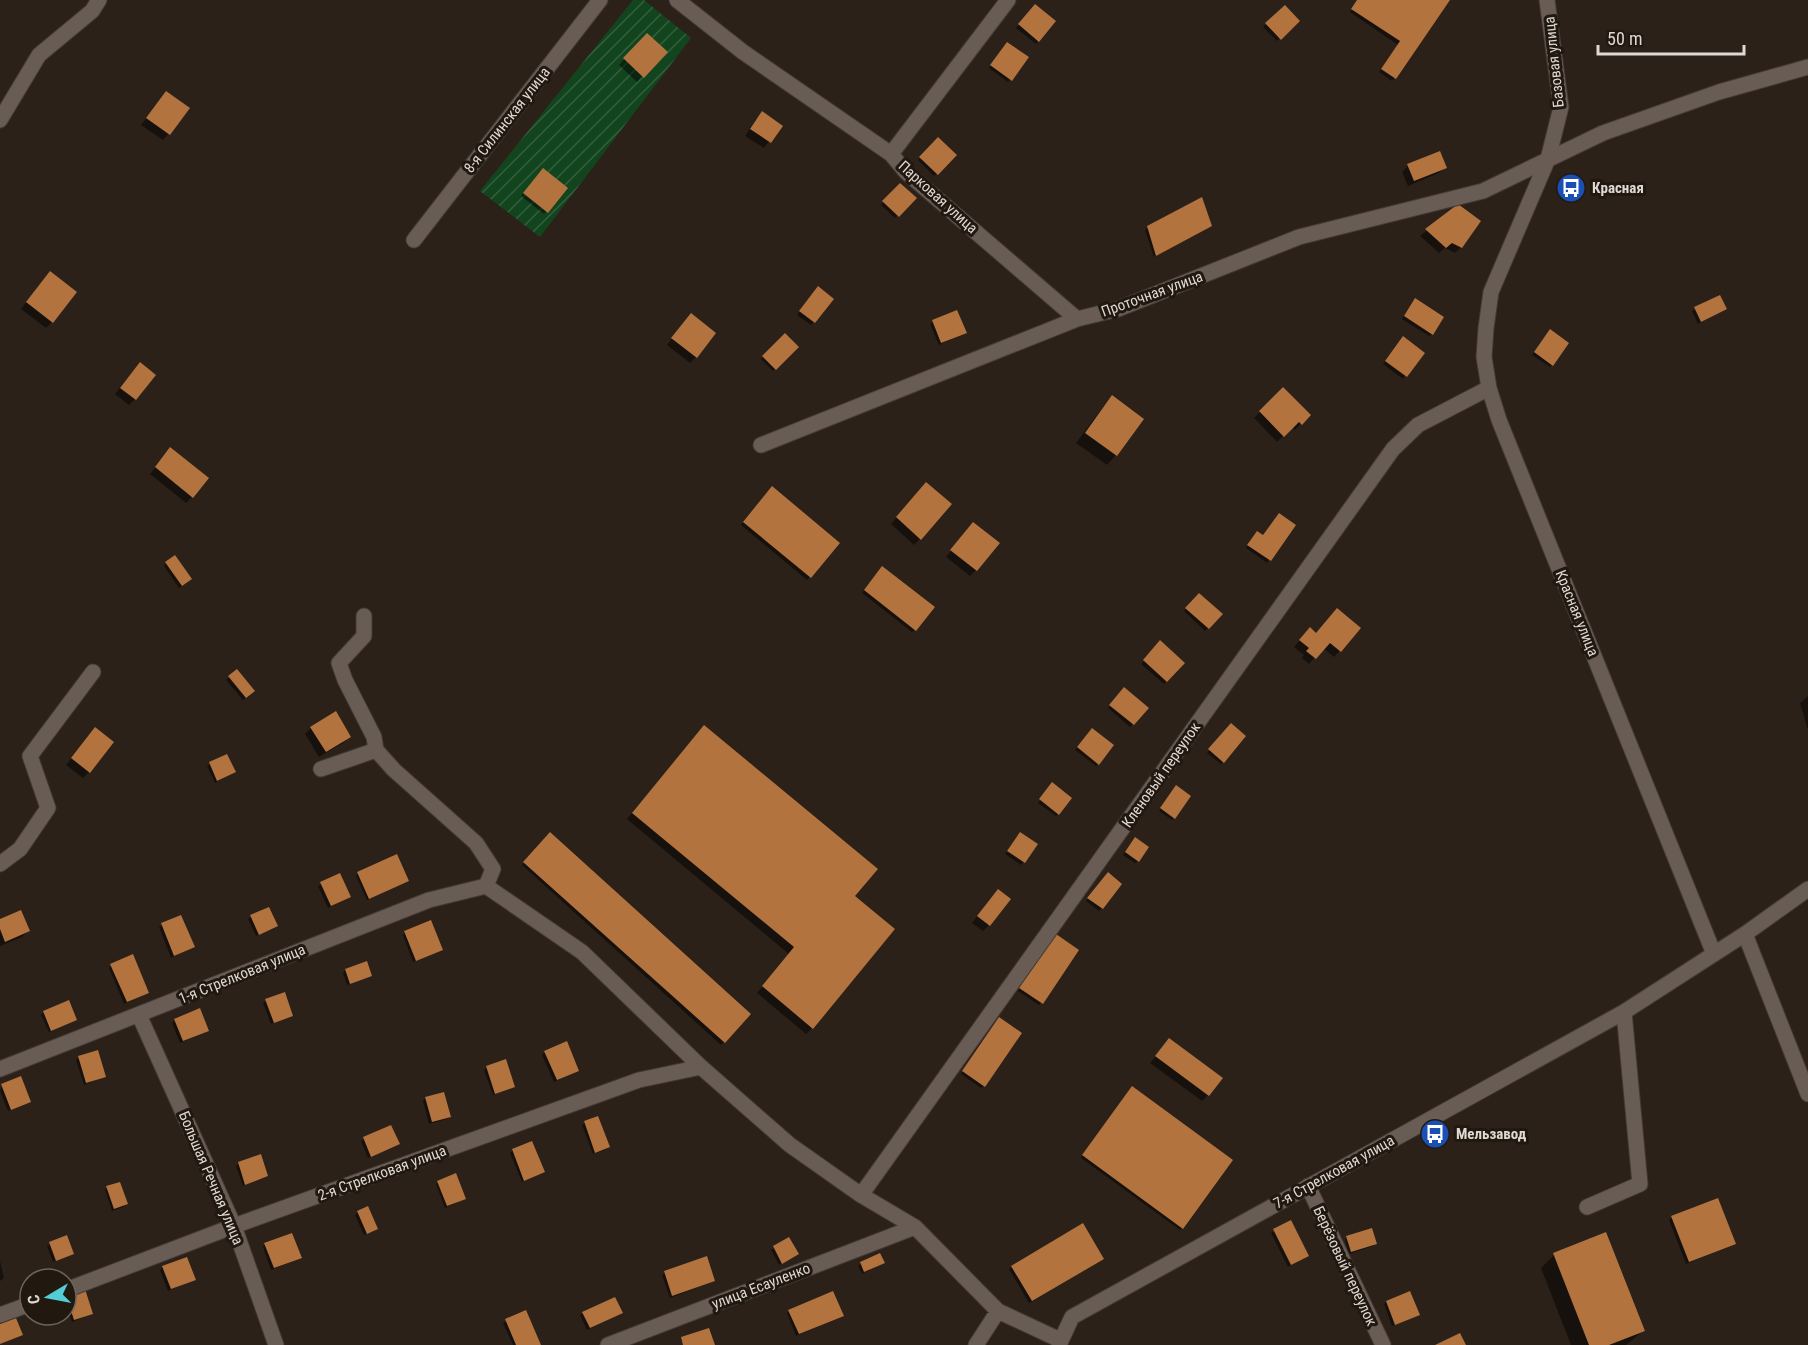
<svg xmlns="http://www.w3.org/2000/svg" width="1808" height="1345" font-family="'Roboto Condensed',sans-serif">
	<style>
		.garden { fill: url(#garden-furrows) }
		.shadow { fill: #0007 }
		.building { fill: #b2733f }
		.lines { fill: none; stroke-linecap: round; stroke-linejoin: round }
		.minor-casing { stroke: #443b36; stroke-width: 17 }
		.minor { stroke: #695c54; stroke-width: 15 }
		.labels { text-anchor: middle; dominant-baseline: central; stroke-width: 6; stroke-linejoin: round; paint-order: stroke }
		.street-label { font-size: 15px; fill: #dfd8d3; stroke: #211810 }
		.poi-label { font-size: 15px; font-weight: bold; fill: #dfd8d3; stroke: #211810; text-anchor: start }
	</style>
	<defs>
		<pattern id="garden-furrows" width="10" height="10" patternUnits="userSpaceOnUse" patternTransform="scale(1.5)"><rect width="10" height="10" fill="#12451e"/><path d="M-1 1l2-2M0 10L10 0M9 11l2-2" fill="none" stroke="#345f3e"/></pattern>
	</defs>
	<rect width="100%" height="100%" fill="#2b2119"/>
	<path class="garden" d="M 633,0 L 644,0 L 691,38 L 540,237 L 480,191 Z"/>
	<path class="shadow" d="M 1358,0 L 1448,0 L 1392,81 L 1379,72 L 1398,45 L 1350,12 Z
		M 1284,7 L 1298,21 L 1277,41 L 1263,27 Z
		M 1032,8 L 1038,41 L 1036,44 L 1016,28 Z
		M 647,35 L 666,52 L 637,82 L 619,65 Z
		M 1005,46 L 1010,80 L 1008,82 L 989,68 Z
		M 166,93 L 188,109 L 163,140 L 141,125 Z
		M 756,119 L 781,126 L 764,148 L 745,136 Z
		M 938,139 L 955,155 L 934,176 L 918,160 Z
		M 1408,166 L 1445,167 L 1439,173 L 1408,186 L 1402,172 Z
		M 540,172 L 566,188 L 544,214 L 521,196 Z
		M 900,185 L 914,198 L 895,218 L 881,205 Z
		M 1458,206 L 1461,247 L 1455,253 L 1445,248 L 1439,253 L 1420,236 Z
		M 1211,226 L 1154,257 L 1145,230 L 1148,228 Z
		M 44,279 L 52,322 L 46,328 L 21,309 Z
		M 816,291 L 832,299 L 811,325 L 797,315 Z
		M 1719,297 L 1725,309 L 1698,324 L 1692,311 Z
		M 1413,303 L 1432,334 L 1429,336 L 1402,319 Z
		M 685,321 L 696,357 L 690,363 L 667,345 Z
		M 933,322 L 965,332 L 939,345 L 930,324 Z
		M 1547,334 L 1552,365 L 1550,367 L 1532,355 Z
		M 785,335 L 797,347 L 773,371 L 761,359 Z
		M 1400,341 L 1422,353 L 1403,379 L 1383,364 Z
		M 134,370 L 135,399 L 129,405 L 115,394 Z
		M 1283,389 L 1309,415 L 1295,430 L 1292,427 L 1277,442 L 1254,418 Z
		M 1112,397 L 1116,455 L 1107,465 L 1076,443 L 1103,407 Z
		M 165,455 L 192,497 L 186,503 L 150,474 Z
		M 920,490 L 920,539 L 914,545 L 891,524 Z
		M 770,491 L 838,543 L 807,580 L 741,525 Z
		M 973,524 L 976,570 L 970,576 L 946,557 Z
		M 1294,525 L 1267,563 L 1246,548 L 1254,535 L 1263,537 Z
		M 166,563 L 188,582 L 179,588 L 164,566 Z
		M 880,570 L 915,630 L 912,632 L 862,593 Z
		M 1199,595 L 1221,614 L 1205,631 L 1184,611 Z
		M 1359,629 L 1334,657 L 1323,648 L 1309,664 L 1302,658 L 1304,655 L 1294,647 L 1304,635 Z
		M 1160,643 L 1183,663 L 1164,684 L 1141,664 Z
		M 236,671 L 253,691 L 243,700 L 226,680 Z
		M 1121,692 L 1147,708 L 1130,727 L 1108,708 Z
		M 1808,696 L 1808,730 L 1800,703 Z
		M 1231,725 L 1244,736 L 1221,764 L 1207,753 Z
		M 311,728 L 349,737 L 343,743 L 319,757 L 305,734 Z
		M 95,729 L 89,772 L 83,778 L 66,765 Z
		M 1089,732 L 1098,764 L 1096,766 L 1075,750 Z
		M 698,733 L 853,896 L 812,1028 L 806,1034 L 757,993 L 789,954 L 627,819 Z
		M 226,756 L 234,772 L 215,783 L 207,766 Z
		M 1049,787 L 1058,814 L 1056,816 L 1038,803 Z
		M 1174,789 L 1174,818 L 1172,820 L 1159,811 Z
		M 550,834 L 749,1014 L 721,1045 L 522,865 Z
		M 1018,836 L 1036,844 L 1021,865 L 1005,854 Z
		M 1133,842 L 1138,861 L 1135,863 L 1123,855 Z
		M 358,873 L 407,881 L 367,900 L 356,876 Z
		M 339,875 L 349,897 L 328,908 L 318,886 Z
		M 1105,877 L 1120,884 L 1099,911 L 1086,901 Z
		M 992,897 L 989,925 L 983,931 L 972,923 Z
		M 181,917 L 193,947 L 171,958 L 159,927 Z
		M 251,917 L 276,926 L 256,936 L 248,919 Z
		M 0,920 L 28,931 L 22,937 L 0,946 Z
		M 405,932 L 441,950 L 413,962 L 403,935 Z
		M 1054,939 L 1041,1003 L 1039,1005 L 1018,991 Z
		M 111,965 L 147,992 L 124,1004 L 109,968 Z
		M 345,970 L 370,975 L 347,985 L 343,973 Z
		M 266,1001 L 292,1015 L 271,1024 L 263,1003 Z
		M 44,1012 L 76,1019 L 49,1032 L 41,1015 Z
		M 175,1020 L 207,1031 L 180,1043 L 172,1023 Z
		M 996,1022 L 984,1086 L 981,1088 L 961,1074 Z
		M 1169,1040 L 1208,1095 L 1202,1101 L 1150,1063 Z
		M 545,1052 L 577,1070 L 554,1082 L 542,1055 Z
		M 79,1058 L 105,1076 L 84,1085 L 76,1060 Z
		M 487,1067 L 514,1086 L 493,1095 L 484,1070 Z
		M 2,1086 L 29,1102 L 8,1111 L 0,1091 Z
		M 1129,1091 L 1182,1228 L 1180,1230 L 1081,1158 Z
		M 443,1093 L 449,1117 L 447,1119 L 429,1124 L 423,1101 L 425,1098 Z
		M 585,1123 L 608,1147 L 605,1150 L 593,1154 L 582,1125 Z
		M 364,1139 L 398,1144 L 368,1158 L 361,1141 Z
		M 513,1150 L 543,1172 L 522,1182 L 510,1153 Z
		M 239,1164 L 267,1176 L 243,1186 L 236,1166 Z
		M 438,1182 L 464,1199 L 445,1208 L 436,1184 Z
		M 107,1188 L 126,1204 L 123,1207 L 112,1211 L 105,1190 Z
		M 358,1212 L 377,1228 L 374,1231 L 364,1235 L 355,1215 Z
		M 1672,1217 L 1735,1243 L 1686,1264 L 1669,1220 Z
		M 1290,1222 L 1308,1255 L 1288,1267 L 1271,1233 Z
		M 66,1237 L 72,1253 L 53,1262 L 47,1246 Z
		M 1347,1237 L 1375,1244 L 1373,1246 L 1349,1254 L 1345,1240 Z
		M 789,1239 L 795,1256 L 779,1265 L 771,1250 Z
		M 265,1244 L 300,1258 L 271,1270 L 263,1247 Z
		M 1554,1255 L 1643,1331 L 1626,1345 L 1571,1345 L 1541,1268 Z
		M 0,1261 L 4,1278 L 0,1281 Z
		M 1099,1261 L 1029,1303 L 1009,1269 L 1012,1267 Z
		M 883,1263 L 862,1274 L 858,1266 L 861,1264 Z
		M 163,1267 L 194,1279 L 168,1291 L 160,1270 Z
		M 665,1273 L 714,1281 L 670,1298 L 662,1275 Z
		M 84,1291 L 91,1314 L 72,1322 L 66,1305 L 66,1297 Z
		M 1386,1302 L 1418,1315 L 1392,1326 L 1384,1304 Z
		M 789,1311 L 842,1315 L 796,1336 L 787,1313 Z
		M 525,1312 L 540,1345 L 513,1345 L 503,1323 Z
		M 583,1313 L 621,1313 L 587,1330 L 580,1315 Z"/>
	<path class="building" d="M 1357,0 L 1450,0 L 1396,79 L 1381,69 L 1400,41 L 1351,9 Z
		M 1035,4 L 1056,21 L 1039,42 L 1018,24 Z
		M 1285,5 L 1300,21 L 1281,40 L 1265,23 Z
		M 647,33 L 668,52 L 644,78 L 623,58 Z
		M 1007,42 L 1029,57 L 1012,81 L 990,65 Z
		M 166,91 L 190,108 L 170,135 L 146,118 Z
		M 762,111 L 783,126 L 771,143 L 750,129 Z
		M 938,137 L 957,155 L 938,175 L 919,157 Z
		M 1440,151 L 1447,168 L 1414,181 L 1407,164 Z
		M 543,168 L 568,188 L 548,213 L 523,193 Z
		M 900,183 L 917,198 L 899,217 L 882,201 Z
		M 1202,197 L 1212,226 L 1156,256 L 1147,226 Z
		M 1458,204 L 1481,221 L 1462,248 L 1452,243 L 1446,248 L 1425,229 Z
		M 50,271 L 77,292 L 53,323 L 26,302 Z
		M 818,286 L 834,299 L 815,323 L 799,311 Z
		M 1720,295 L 1727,309 L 1701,322 L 1694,307 Z
		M 1415,298 L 1444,317 L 1433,335 L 1404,316 Z
		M 957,310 L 967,333 L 941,343 L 932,320 Z
		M 691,313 L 716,333 L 697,358 L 671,338 Z
		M 1550,329 L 1569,343 L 1553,366 L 1534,352 Z
		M 785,333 L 799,347 L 776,370 L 762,356 Z
		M 1403,336 L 1425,353 L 1407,377 L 1385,361 Z
		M 140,362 L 156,375 L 136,400 L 120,388 Z
		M 1283,387 L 1311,415 L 1302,425 L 1299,422 L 1284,437 L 1259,411 Z
		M 1112,395 L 1144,419 L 1117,456 L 1085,433 Z
		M 170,447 L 209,478 L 193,498 L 155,467 Z
		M 926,482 L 952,504 L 921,540 L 896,517 Z
		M 772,486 L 840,543 L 811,578 L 743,522 Z
		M 1279,513 L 1296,525 L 1271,561 L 1247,545 L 1257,531 L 1263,535 Z
		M 973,522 L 1000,543 L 977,571 L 950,550 Z
		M 175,555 L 192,579 L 182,586 L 165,562 Z
		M 882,566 L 935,607 L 916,631 L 864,590 Z
		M 1199,593 L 1223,614 L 1209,629 L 1185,608 Z
		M 1337,608 L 1361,628 L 1341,652 L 1330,643 L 1316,659 L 1306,651 L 1309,648 L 1299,640 L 1310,627 L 1316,633 Z
		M 1160,640 L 1185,663 L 1167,682 L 1143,660 Z
		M 237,669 L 255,691 L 246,698 L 228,676 Z
		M 1124,687 L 1149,708 L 1134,725 L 1109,705 Z
		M 336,711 L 351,737 L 326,752 L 310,727 Z
		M 1231,723 L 1246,736 L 1224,763 L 1208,749 Z
		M 704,725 L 878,869 L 855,896 L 895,929 L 813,1029 L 762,986 L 794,947 L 632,813 Z
		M 95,727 L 114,742 L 90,773 L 71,758 Z
		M 1092,728 L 1114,745 L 1099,765 L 1077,747 Z
		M 227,754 L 236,772 L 217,781 L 209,762 Z
		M 1052,782 L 1072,798 L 1059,815 L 1039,799 Z
		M 1176,785 L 1191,796 L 1175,819 L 1160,808 Z
		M 550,832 L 751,1014 L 725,1043 L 523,862 Z
		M 1020,832 L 1038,844 L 1025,863 L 1007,851 Z
		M 1135,837 L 1149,847 L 1139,862 L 1125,852 Z
		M 397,854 L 409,881 L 369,899 L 357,872 Z
		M 1108,872 L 1122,884 L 1103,909 L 1087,898 Z
		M 340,873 L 351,897 L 331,906 L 320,882 Z
		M 998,889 L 1011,899 L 990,926 L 977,916 Z
		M 269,907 L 278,926 L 259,935 L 250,915 Z
		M 21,910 L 30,931 L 5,942 L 0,929 L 0,919 Z
		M 181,915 L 195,947 L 174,956 L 161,923 Z
		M 431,920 L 443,950 L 416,961 L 404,931 Z
		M 1056,934 L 1079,950 L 1043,1004 L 1019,988 Z
		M 133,954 L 149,993 L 127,1002 L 110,964 Z
		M 367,961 L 372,976 L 350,984 L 345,969 Z
		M 285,992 L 293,1016 L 274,1023 L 265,999 Z
		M 69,1000 L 77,1020 L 51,1031 L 43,1011 Z
		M 200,1008 L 209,1031 L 183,1041 L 174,1019 Z
		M 999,1017 L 1022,1033 L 985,1087 L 962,1071 Z
		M 1169,1038 L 1223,1078 L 1209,1096 L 1155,1056 Z
		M 567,1041 L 579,1071 L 557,1080 L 544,1051 Z
		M 98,1050 L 106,1077 L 86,1083 L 78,1056 Z
		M 506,1059 L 515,1087 L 495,1094 L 486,1066 Z
		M 21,1076 L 31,1102 L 11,1110 L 1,1084 Z
		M 1132,1086 L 1233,1160 L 1183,1229 L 1082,1155 Z
		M 444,1092 L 451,1117 L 432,1122 L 425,1097 Z
		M 598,1116 L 610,1147 L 595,1153 L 584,1121 Z
		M 391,1125 L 400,1144 L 371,1157 L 363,1137 Z
		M 532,1141 L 545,1172 L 524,1181 L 512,1149 Z
		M 261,1154 L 268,1176 L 245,1185 L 238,1162 Z
		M 456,1173 L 466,1199 L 447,1206 L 437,1181 Z
		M 120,1182 L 128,1204 L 114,1209 L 106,1186 Z
		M 1718,1198 L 1736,1244 L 1689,1262 L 1671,1216 Z
		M 368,1206 L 378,1229 L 367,1234 L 357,1211 Z
		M 1291,1220 L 1309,1256 L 1291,1265 L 1273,1229 Z
		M 1083,1223 L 1104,1259 L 1032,1301 L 1011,1266 Z
		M 1372,1228 L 1377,1244 L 1351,1252 L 1346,1236 Z
		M 1606,1232 L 1645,1331 L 1609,1345 L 1589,1345 L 1553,1253 Z
		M 292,1233 L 302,1258 L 274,1268 L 264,1243 Z
		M 67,1235 L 74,1254 L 56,1261 L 49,1242 Z
		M 789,1237 L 799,1254 L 782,1264 L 773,1246 Z
		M 880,1253 L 885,1263 L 864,1272 L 860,1262 Z
		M 707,1256 L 715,1281 L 672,1296 L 664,1271 Z
		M 187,1257 L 196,1280 L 171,1289 L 162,1266 Z
		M 85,1289 L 93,1314 L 74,1320 L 66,1295 Z
		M 833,1291 L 844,1316 L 799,1334 L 788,1310 Z
		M 1410,1291 L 1420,1315 L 1395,1325 L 1386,1301 Z
		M 615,1297 L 623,1313 L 590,1328 L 582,1312 Z
		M 526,1310 L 541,1345 L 516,1345 L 505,1319 Z
		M 16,1318 L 23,1335 L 0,1344 L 0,1324 Z
		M 709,1328 L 715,1345 L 683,1345 L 681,1337 Z
		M 1460,1333 L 1466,1345 L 1435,1345 Z"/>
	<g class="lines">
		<g class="minor-casing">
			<path id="minor" d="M 677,0 L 743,52 L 891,154
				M 1008,0 L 891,154 L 906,172 L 1077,319
				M 1547,0 L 1561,107 L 1548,159 L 1491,292 L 1486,328 L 1484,357 L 1489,388 L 1499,420 L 1714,954
				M 0,120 L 39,55 L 92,11 L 99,0
				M 414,240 L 600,0
				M 761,445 L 1077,319 L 1118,309 L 1299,237 L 1483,191 L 1603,133 L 1719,92 L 1808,67
				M 364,616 L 364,636 L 339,663 L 345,680 L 374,737 L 376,750 L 394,770 L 476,843 L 493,869 L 486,886
				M 321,769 L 376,750
				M 0,864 L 20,849 L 48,808 L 30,756 L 93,672
				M 486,886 L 582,952 L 701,1067 L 790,1145 L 861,1195 L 915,1227 L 998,1311 L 1060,1340
				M 1745,934 L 1808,1094
				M 139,1015 L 234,1226 L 276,1345
				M 0,1069 L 429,900 L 486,886
				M 1308,1186 L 1383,1345
				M 861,1195 L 1393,449 L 1418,425 L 1489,388
				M 1587,1207 L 1640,1184 L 1624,1012
				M 66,1290 L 234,1226 L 639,1080 L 701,1067
				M 0,1315 L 30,1304
				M 608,1345 L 915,1227
				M 976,1345 L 998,1311
				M 1059,1345 L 1072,1317 L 1624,1012 L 1745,934 L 1808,889"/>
		</g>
		<use href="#minor" class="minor"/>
	</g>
	<defs>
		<g id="bus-disc" transform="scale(1.5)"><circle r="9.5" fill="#1a4fb4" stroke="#211810"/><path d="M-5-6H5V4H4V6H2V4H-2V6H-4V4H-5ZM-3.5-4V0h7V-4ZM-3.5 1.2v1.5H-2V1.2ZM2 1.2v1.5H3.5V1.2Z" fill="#fff"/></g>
	</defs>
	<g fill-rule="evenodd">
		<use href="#bus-disc" x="1571" y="188"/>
		<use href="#bus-disc" x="1435" y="1134"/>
	</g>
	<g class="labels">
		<g class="street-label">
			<text transform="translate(1554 62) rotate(-96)">Базовая улица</text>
			<text transform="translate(507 120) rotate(-52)">8-я Силинская улица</text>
			<text transform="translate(938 197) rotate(42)">Парковая улица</text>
			<text transform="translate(1152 294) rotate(-20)">Проточная улица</text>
			<text transform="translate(1577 613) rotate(68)">Красная улица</text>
			<text transform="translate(1161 775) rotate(-55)">Кленовый переулок</text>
			<text transform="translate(242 974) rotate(-22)">1-я Стрелковая улица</text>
			<text transform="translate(1334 1172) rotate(-29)">7-я Стрелковая улица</text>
			<text transform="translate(382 1173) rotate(-20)">2-я Стрелковая улица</text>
			<text transform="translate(211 1178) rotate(67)">Большая Речная улица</text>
			<text transform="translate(1345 1266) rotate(65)">Берёзовый переулок</text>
			<text transform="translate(761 1286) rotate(-21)">улица Есауленко</text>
		</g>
		<g class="poi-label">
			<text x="1592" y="188">Красная</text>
			<text x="1456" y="1134">Мельзавод</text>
		</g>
	</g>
	<g transform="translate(48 1297) rotate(260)"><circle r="28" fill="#211810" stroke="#6d655e" stroke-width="1.5"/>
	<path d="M0-4.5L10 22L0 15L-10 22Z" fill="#52ccd5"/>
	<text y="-9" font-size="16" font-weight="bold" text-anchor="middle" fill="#dfd8d3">С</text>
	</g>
	<path d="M1598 45v9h146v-9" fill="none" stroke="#dfd8d3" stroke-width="3"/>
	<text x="1607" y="45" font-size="18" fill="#dfd8d3" stroke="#211810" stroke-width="4.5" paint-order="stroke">50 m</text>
</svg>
